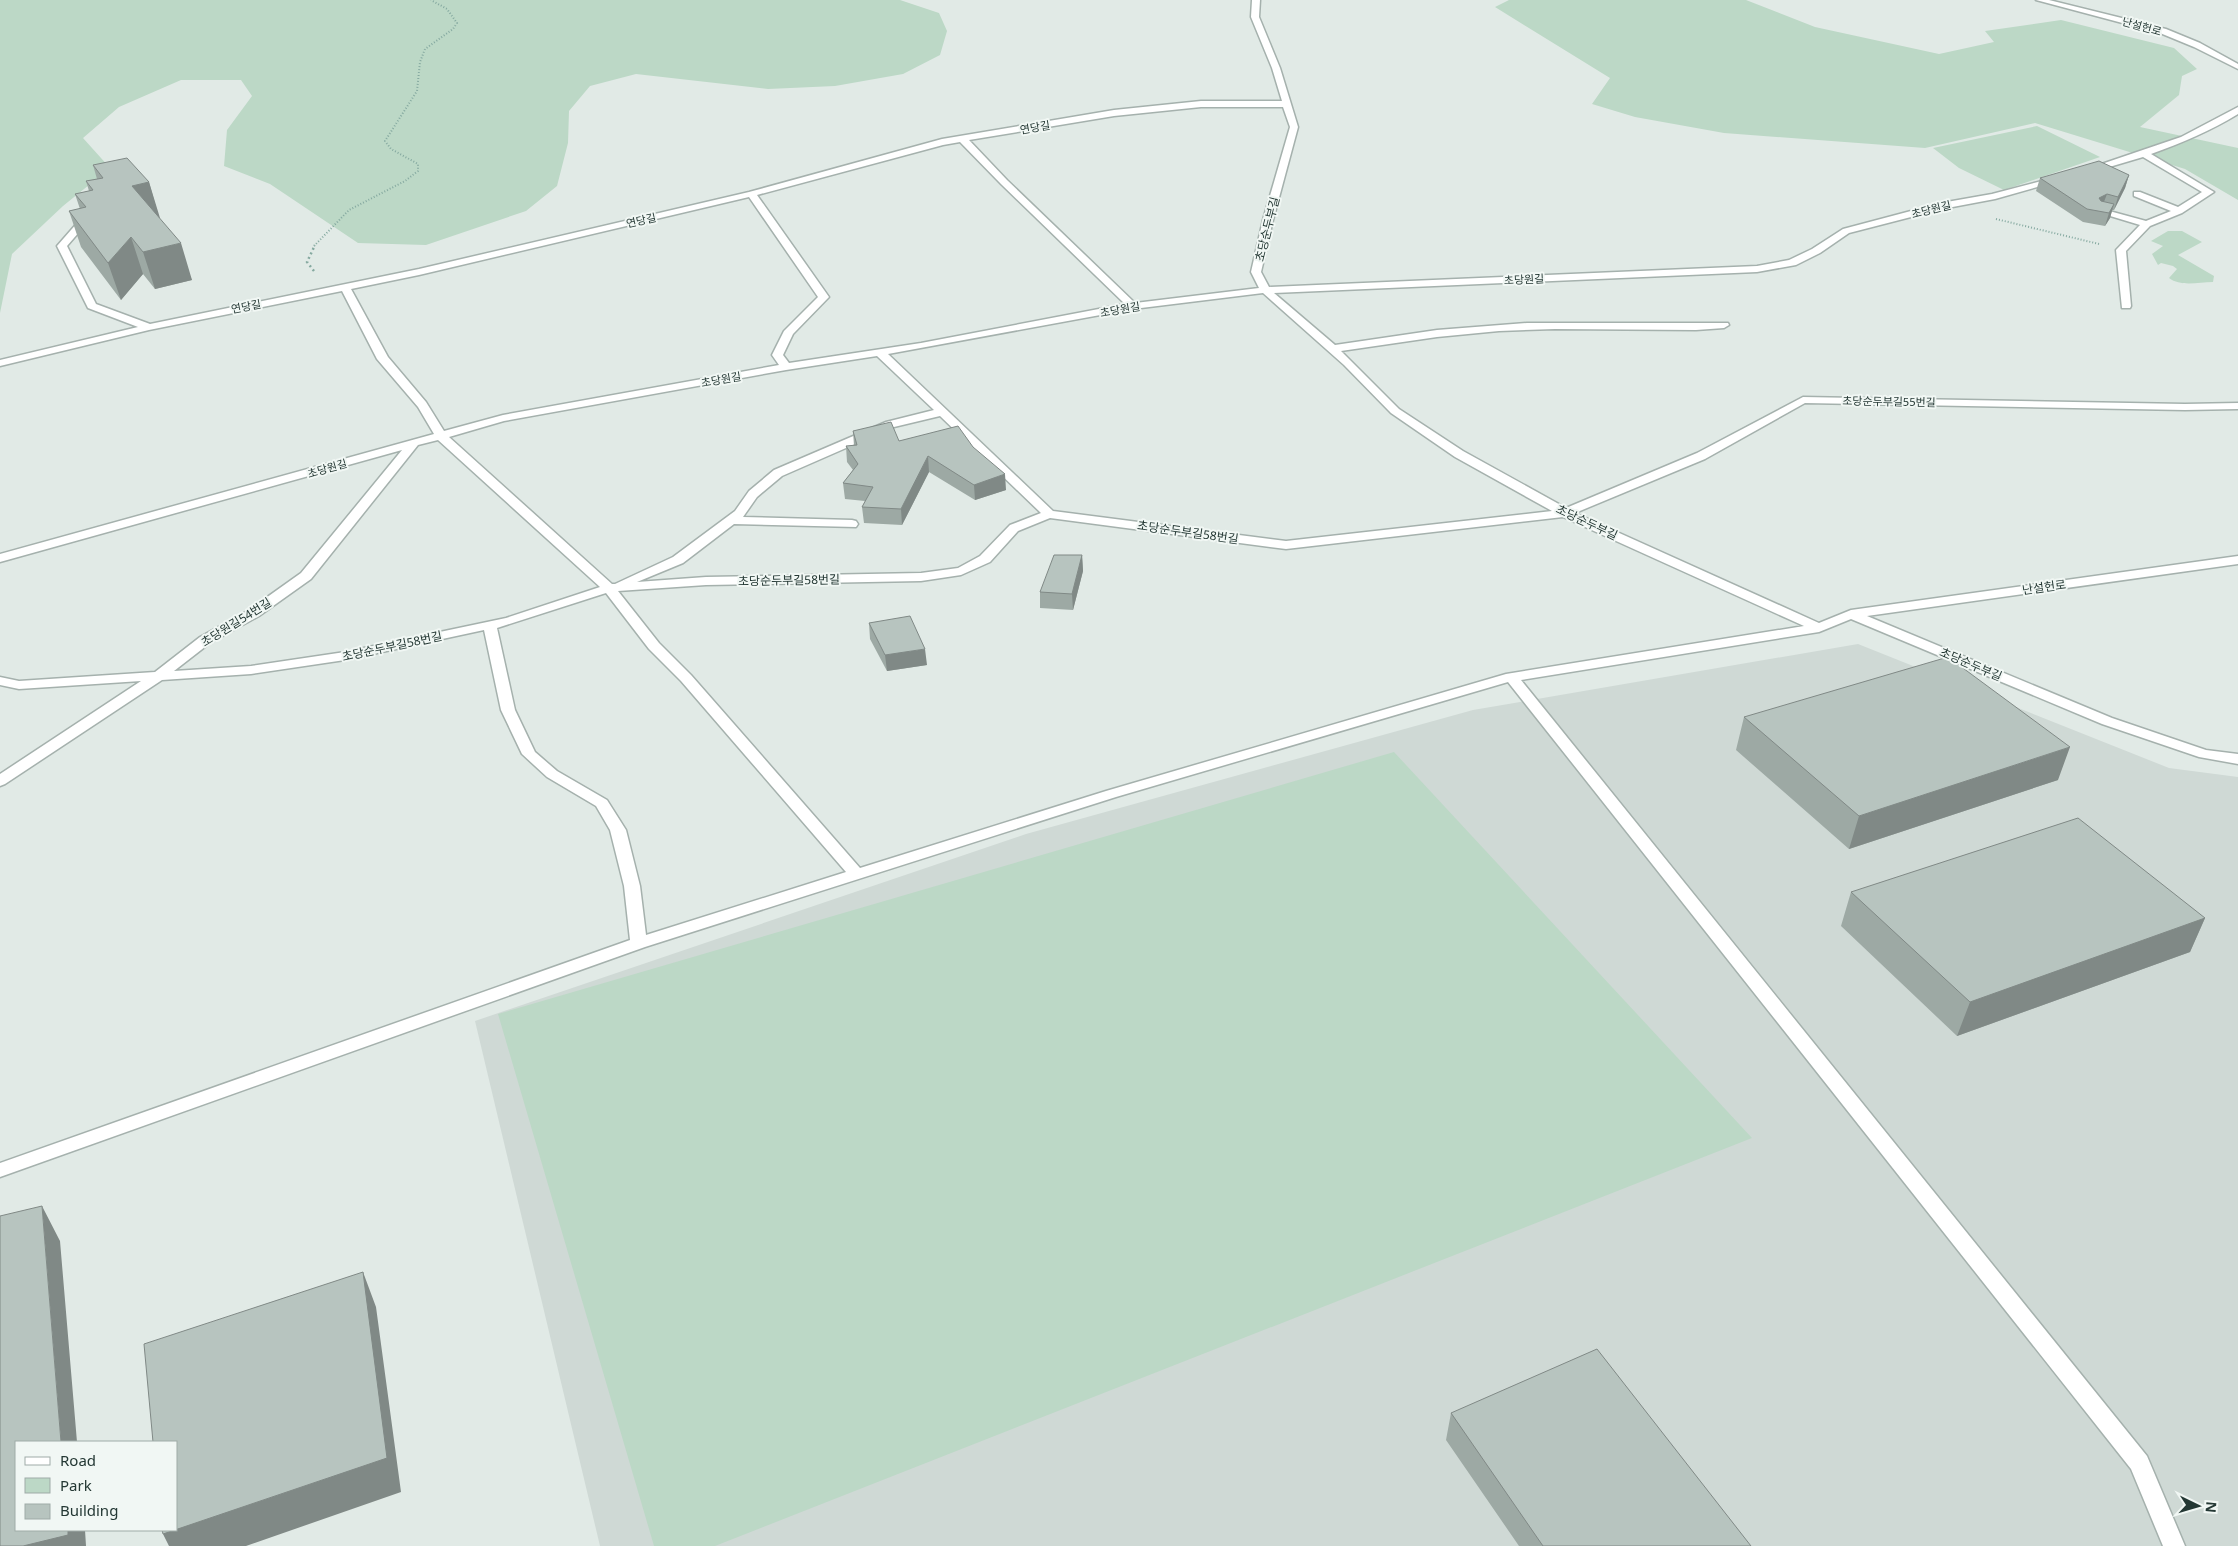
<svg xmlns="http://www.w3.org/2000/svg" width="2238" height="1546" font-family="'Noto Sans','Noto Sans KR',sans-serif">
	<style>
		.built { fill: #cfd9d5 }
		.green { fill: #bcd8c6 }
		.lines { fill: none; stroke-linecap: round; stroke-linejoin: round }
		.minor-casing { stroke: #a5b1ad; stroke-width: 3 }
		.path-far1 { stroke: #85a9a0; stroke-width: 2; stroke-dasharray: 1 2; stroke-linecap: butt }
		.path { stroke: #85a9a0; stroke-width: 2.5; stroke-dasharray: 2 3; stroke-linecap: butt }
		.minor { fill: #fff; fill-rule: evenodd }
		.wall { fill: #9da9a4 }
		.shaded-wall { fill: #808986 }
		.building { fill: #b7c4bf; stroke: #808986 }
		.labels { text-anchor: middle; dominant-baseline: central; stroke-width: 4; stroke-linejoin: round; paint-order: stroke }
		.far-street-label { font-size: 11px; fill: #243834; stroke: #f1f7f4 }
		.street-label { font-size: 12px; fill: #243834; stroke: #f1f7f4 }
	</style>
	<rect width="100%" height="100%" fill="#e1eae6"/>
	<path class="built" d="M 1858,644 L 2169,768 L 2238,777 L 2238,1546 L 600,1546 L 475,1021 L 1026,834 L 1473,710 Z"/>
	<path class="green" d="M 0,0 L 900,0 L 939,13 L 947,31 L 940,55 L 903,74 L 835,86 L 768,89 L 636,74 L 590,86 L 569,111 L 568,143 L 557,186 L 526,211 L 426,245 L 358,243 L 270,184 L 224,166 L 227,130 L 252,96 L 241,80 L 181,80 L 119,107 L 83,138 L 110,168 L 63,206 L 12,254 L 0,313 Z
		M 1509,0 L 1746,0 L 1815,27 L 1939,54 L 1994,42 L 1985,31 L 2061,20 L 2174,48 L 2197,69 L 2182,76 L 2179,95 L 2140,127 L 2238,148 L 2238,200 L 2185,169 L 2035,123 L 1925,148 L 1724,133 L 1635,117 L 1592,104 L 1610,78 L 1495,7 Z
		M 2037,126 L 2100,157 L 2004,190 L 1959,168 L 1933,148 Z
		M 2168,231 L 2182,231 L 2202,242 L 2178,255 L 2214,276 L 2213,282 C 2198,282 2181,287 2169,278 L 2177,269 L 2173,266 L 2161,263 L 2158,265 L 2152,254 L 2163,246 L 2151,241 Z
		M 1394,752 L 1752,1138 L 715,1546 L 654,1546 L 498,1014 Z"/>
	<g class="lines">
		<g class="minor-casing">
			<path id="minor" d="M 1252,0 L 1260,0 L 1259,17 L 1280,68 L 1298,127 L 1273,220 L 1261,272 L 1269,287 L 1757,266 L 1789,260 L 1812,249 L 1843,229 L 1941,203 L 1992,194 L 2057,177 L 2062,180 L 1995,199 L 1942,209 L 1849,233 L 1820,253 L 1796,265 L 1757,272 L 1274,293 L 1335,345 L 1437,330 L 1527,323 L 1728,323 L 1729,325 L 1724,328 L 1696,330 L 1555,329 L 1499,331 L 1437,337 L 1341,351 L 1399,409 L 1463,451 L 1566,508 L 1697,453 L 1803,397 L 2185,404 L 2238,403 L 2238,409 L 2185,410 L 1805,403 L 1705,459 L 1575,513 L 1819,623 L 1851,610 L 2238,556 L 2238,564 L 1867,616 L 2112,718 L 2206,750 L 2238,754 L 2238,764 L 2199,757 L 2102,724 L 1851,619 L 1819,632 L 1521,680 L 2147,1456 L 2185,1546 L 2163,1546 L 2131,1469 L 1508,682 L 1116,797 L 645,947 L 0,1177 L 0,1163 L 630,940 L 624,886 L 610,830 L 596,806 L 547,777 L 522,754 L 501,710 L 484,630 L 345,660 L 251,674 L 162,680 L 5,784 L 0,786 L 0,774 L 141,681 L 19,689 L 0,685 L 0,677 L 19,681 L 155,672 L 200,637 L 249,610 L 301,573 L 402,450 L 0,562 L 0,554 L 434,434 L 418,407 L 377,359 L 342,291 L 149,330 L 0,366 L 0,360 L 138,327 L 88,308 L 57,246 L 85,214 L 91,214 L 93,216 L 67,246 L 96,304 L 150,324 L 419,269 L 749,192 L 942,139 L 1114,110 L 1201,101 L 1282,101 L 1272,68 L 1251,17 ZM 1201,107 L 1283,107 L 1290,127 L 1263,220 L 1251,272 L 1259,288 L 1135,303 L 1007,180 L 969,140 L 1114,116 ZM 960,142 L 1001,184 L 1125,304 L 921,343 L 789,363 L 783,355 L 793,334 L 829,297 L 757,195 L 943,145 ZM 749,197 L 818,297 L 784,331 L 772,355 L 779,365 L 503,415 L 444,431 L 426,402 L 388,357 L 351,289 L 419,275 ZM 1263,293 L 1344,365 L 1391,413 L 1455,457 L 1552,511 L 1286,541 L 1053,511 L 888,354 L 1133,309 ZM 877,356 L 934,410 L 886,422 L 774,470 L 749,491 L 735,511 L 673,557 L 615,584 L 612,584 L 449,437 L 504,421 L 786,370 ZM 940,416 L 1041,513 L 1010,525 L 980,556 L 958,568 L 921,573 L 706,577 L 637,582 L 683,563 L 734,524 L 856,527 L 858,524 L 856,521 L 852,520 L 743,517 L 757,497 L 782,476 L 894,427 ZM 438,440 L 600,587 L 506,618 L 345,652 L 251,666 L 174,671 L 210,643 L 259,616 L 311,579 L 418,445 ZM 1563,517 L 1804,626 L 1506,674 L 1106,791 L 860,868 L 691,675 L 659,643 L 618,591 L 706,585 L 921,581 L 961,575 L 990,562 L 1018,531 L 1050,518 L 1286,549 ZM 606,593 L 649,649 L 681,681 L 846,872 L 646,935 L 640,886 L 626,830 L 607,800 L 557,771 L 535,752 L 515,710 L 497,628 Z
				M 2036,0 L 2049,0 L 2166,29 L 2200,43 L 2238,64 L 2238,69 L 2194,47 L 2160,33 Z
				M 2238,107 L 2238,114 C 2210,131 2182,143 2151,154 L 2214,192 L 2182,213 L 2150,226 L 2126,251 L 2131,306 L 2130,308 L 2122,308 L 2116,250 L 2140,225 L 2097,212 L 2102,209 L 2146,221 L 2171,211 L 2134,196 L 2134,192 L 2140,192 L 2178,207 L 2202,192 L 2143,157 L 2089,173 L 2084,170 L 2181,137 Z"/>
		</g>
		<path class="path-far1" d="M 1996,219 L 2099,244
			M 314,246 L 349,210 L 405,181 L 418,171 L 418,164 L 391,149 L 385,141 L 417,91 L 420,62 L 425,49 L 453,29 L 457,23 L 447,9 L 431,0"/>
		<path class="path" d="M 314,271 L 307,262 L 315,245"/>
		<use href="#minor" class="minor"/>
	</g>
	<path class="wall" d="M 93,165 L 149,182 L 159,218 L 192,280 L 155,289 L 143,274 L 121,300 L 81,247 L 69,211 L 80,209 L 75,194 L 89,191 L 86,181 L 97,179 Z
		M 2129,175 L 2125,188 L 2114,210 L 2112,210 L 2110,218 L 2105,226 L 2083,222 L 2036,191 L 2040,178 Z
		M 853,431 L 899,441 L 973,447 L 1006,490 L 975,500 L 929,472 L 902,525 L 864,523 L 862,507 L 865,501 L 845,499 L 843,483 L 853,470 L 847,462 L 846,446 L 854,446 Z
		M 1082,555 L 1083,571 L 1073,610 L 1040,608 L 1040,592 Z
		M 869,623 L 927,665 L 887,671 L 870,639 Z
		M 1744,717 L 2058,780 L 1849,849 L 1736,750 Z
		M 1851,892 L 2205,918 L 2190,952 L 1957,1036 L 1841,926 Z
		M 1451,1413 L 1751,1546 L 1519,1546 L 1446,1440 Z"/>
	<path class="shaded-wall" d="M 2129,175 L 2125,188 L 2114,210 L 2118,197 Z
		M 149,182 L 160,218 L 143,222 L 132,186 Z
		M 2107,194 L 2102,207 L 2099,198 Z
		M 2114,204 L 2110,218 L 2105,226 L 2109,213 Z
		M 131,237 L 143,274 L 121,300 L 108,263 Z
		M 181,243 L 192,280 L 155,289 L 143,252 Z
		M 928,456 L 929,472 L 902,525 L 901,509 Z
		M 1005,474 L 1006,490 L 975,500 L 974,485 Z
		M 1082,555 L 1083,571 L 1073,610 L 1072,594 Z
		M 925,649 L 927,665 L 887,671 L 885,655 Z
		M 2070,747 L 2058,780 L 1849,849 L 1859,816 Z
		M 2205,918 L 2190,952 L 1957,1036 L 1970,1002 Z
		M 42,1206 L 60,1241 L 77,1442 L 61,1442 Z
		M 363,1272 L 376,1307 L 401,1492 L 246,1546 L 169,1546 L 163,1534 Z
		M 68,1530 L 85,1530 L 86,1546 L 23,1546 Z"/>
	<path class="building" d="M 127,158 L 149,182 L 132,186 L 181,243 L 143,252 L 131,237 L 108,263 L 69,211 L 86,207 L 75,194 L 93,190 L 86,181 L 103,178 L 93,165 Z
		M 2099,161 L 2129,175 L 2118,197 L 2107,194 L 2099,198 L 2101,201 L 2114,204 L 2109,213 L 2087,209 L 2040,178 Z
		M 891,422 L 899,441 L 958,426 L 973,447 L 1005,474 L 974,485 L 928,456 L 901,509 L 862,507 L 873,487 L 843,483 L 858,464 L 846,446 L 857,445 L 853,431 Z
		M 1054,555 L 1082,555 L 1072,594 L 1040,592 Z
		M 910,616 L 925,649 L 885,655 L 869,623 Z
		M 1948,657 L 2070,747 L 1859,816 L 1744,717 Z
		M 2078,818 L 2205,918 L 1970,1002 L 1851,892 Z
		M 42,1206 L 61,1442 L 16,1442 L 16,1530 L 68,1530 L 68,1535 L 23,1546 L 0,1546 L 0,1216 Z
		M 363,1272 L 387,1458 L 163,1534 L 162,1530 L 176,1530 L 176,1442 L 153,1442 L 144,1344 Z
		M 1597,1349 L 1751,1546 L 1543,1546 L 1451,1413 Z"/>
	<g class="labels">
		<g class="far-street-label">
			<text transform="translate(2142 26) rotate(16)">난설헌로</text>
			<text transform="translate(1035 127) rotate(-10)">연당길</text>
			<text transform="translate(1931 209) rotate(-14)">초당원길</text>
			<text transform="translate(641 220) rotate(-13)">연당길</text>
			<text transform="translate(1524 279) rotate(-3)">초당원길</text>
			<text transform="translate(246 306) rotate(-11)">연당길</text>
			<text transform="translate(1120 309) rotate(-10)">초당원길</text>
			<text transform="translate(721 379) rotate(-10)">초당원길</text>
			<text transform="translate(1889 401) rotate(1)">초당순두부길55번길</text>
			<text transform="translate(327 468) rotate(-16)">초당원길</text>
		</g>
		<g class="street-label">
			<text transform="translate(1267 229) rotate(-76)">초당순두부길</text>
			<text transform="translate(1587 522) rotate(25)">초당순두부길</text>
			<text transform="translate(1188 532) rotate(8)">초당순두부길58번길</text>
			<text transform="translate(789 580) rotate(-1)">초당순두부길58번길</text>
			<text transform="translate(2044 587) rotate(-8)">난설헌로</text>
			<text transform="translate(236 622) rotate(-32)">초당원길54번길</text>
			<text transform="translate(392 646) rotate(-12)">초당순두부길58번길</text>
			<text transform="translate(1971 664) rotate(23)">초당순두부길</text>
		</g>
	</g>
	<rect x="15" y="1441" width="162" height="90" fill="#f1f7f4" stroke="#9faba7"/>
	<rect x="25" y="1457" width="25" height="8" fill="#ffffff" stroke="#9faba7"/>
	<text x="60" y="1466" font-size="15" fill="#243834">Road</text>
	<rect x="25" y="1478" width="25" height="15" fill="#bcd8c6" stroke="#9faba7"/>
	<text x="60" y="1491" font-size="15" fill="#243834">Park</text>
	<rect x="25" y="1504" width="25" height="15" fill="#b7c4bf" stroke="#9faba7"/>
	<text x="60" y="1516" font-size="15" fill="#243834">Building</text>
	<g transform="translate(2198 1506) rotate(95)" stroke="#f1f7f4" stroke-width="4" paint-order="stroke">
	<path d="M0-4L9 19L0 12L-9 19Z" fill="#243834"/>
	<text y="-8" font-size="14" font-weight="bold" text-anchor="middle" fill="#243834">N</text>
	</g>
</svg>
